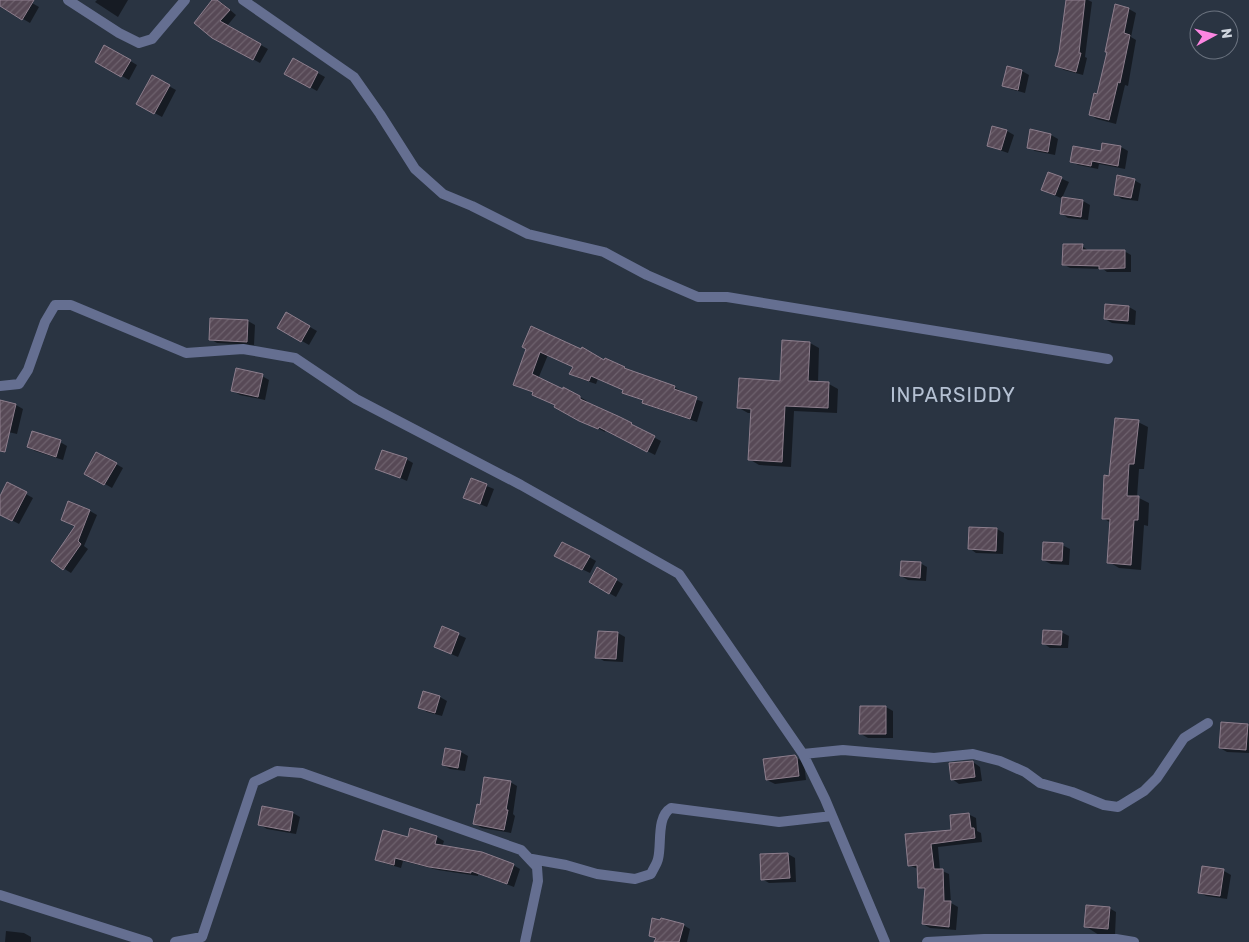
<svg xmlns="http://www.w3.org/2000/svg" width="1249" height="942" font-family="Rubik,sans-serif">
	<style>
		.shadow { fill: #0007 }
		.building { fill: url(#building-hatch); stroke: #8d7e8d }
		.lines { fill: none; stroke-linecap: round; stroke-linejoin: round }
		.minor { stroke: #656f91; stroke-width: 10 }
		.labels { text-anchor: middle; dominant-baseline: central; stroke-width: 4; stroke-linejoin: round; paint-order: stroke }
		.quarter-label { font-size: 20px; letter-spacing: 1px; fill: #b5c1d3; stroke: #2a3442 }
	</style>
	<defs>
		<pattern id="building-hatch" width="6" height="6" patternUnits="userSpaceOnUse" patternTransform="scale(1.25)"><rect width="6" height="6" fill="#574956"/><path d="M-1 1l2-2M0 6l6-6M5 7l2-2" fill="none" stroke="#6e626e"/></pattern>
	</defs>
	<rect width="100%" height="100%" fill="#2a3442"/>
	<path class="shadow" d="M 5,0 L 27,0 L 39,7 L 30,23 L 1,6 Z
		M 97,0 L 128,0 L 118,17 L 95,2 Z
		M 214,0 L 222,3 L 236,15 L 227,26 L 268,49 L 260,63 L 213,37 Z
		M 1068,0 L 1088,0 L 1092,2 L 1085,57 L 1087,58 L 1083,75 L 1064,70 L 1057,66 Z
		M 1129,9 L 1136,13 L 1131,37 L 1136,40 L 1128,86 L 1125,85 L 1116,124 L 1097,119 L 1090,115 Z
		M 105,46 L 137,65 L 129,80 L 96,61 Z
		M 294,60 L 325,77 L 317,91 L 286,74 Z
		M 1008,67 L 1022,71 L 1029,75 L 1025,93 L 1010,89 L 1003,85 Z
		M 152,77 L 176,90 L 162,117 L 138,104 Z
		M 1007,131 L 1014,135 L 1008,153 L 988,146 Z
		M 1051,135 L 1058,139 L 1055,155 L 1035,151 L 1028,147 Z
		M 1121,147 L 1128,151 L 1125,169 L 1099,164 L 1098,169 L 1078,165 L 1071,161 Z
		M 1049,173 L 1069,182 L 1062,198 L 1083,201 L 1090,205 L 1088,220 L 1068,218 L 1061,213 L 1063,199 L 1043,190 Z
		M 1134,180 L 1141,184 L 1138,201 L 1122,199 L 1115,194 Z
		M 1082,246 L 1089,251 L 1124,251 L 1131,255 L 1131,272 L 1107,272 L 1103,269 L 1070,268 L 1063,264 Z
		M 1129,307 L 1136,311 L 1135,325 L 1112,323 L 1105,319 Z
		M 287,314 L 317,331 L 309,345 L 279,328 Z
		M 248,321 L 255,325 L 254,345 L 217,343 L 210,339 Z
		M 810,343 L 819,348 L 818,383 L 829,384 L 838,389 L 837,413 L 794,411 L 791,467 L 759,465 L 749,459 L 752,413 L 748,413 L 739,408 L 781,382 Z
		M 528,349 L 605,362 L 606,359 L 631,372 L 674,387 L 681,391 L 681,393 L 703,402 L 697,422 L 650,406 L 643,402 L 644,401 L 624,392 L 624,390 L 598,379 L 596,384 L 578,378 L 571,374 L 574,367 L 548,355 L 538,379 L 563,391 L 564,388 L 587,401 L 587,403 L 661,441 L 655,455 L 606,430 L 605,432 L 563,411 L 556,405 L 534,393 L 514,384 Z
		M 262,376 L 269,380 L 265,400 L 240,395 L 233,391 Z
		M 0,401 L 16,405 L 23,409 L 17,434 L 0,430 Z
		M 1138,422 L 1148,427 L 1144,469 L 1139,469 L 1137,497 L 1149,503 L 1148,526 L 1144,525 L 1141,570 L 1119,568 L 1109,562 L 1111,523 L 1103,518 L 1110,477 Z
		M 60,442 L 67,446 L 63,460 L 35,451 L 28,447 Z
		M 97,453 L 123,468 L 112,488 L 86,473 Z
		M 406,459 L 413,463 L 407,481 L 377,468 Z
		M 472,480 L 494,489 L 487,507 L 465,498 Z
		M 8,484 L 33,498 L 19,524 L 0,514 L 0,499 Z
		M 90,511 L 97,515 L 84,546 L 88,549 L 71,573 L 52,561 L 76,527 L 62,520 Z
		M 997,529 L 1004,533 L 1003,554 L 976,553 L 969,548 Z
		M 1062,545 L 1070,549 L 1069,565 L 1051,564 L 1043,560 Z
		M 589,557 L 596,561 L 590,573 L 563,560 Z
		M 920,563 L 927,567 L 926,581 L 908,580 L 901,576 Z
		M 598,569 L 623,584 L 616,597 L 590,582 Z
		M 443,628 L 466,638 L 458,657 L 442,650 Z
		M 599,632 L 618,633 L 625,637 L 623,662 L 604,661 L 597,657 Z
		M 1061,632 L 1069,636 L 1068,648 L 1050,648 L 1043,643 Z
		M 424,693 L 440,697 L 447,701 L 442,716 L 427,712 L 420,708 Z
		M 861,707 L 886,707 L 893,711 L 893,738 L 868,738 L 861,734 Z
		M 1247,726 L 1249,726 L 1249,753 L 1227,752 L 1220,748 Z
		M 461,752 L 468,756 L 465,771 L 450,769 L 443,765 Z
		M 795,756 L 804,763 L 806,780 L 775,784 L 767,780 Z
		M 973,762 L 980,767 L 982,781 L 959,784 L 952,779 Z
		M 510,782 L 517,786 L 513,814 L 515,816 L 511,833 L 482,828 L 474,824 L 481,806 Z
		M 293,813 L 300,817 L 296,834 L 267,829 L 260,825 Z
		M 968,814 L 976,818 L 977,831 L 981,833 L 982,842 L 938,847 L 940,870 L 949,874 L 951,903 L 958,907 L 956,930 L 930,928 L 923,924 L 926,891 L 920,887 L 918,869 L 909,865 L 907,835 L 953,831 Z
		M 437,837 L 444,841 L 442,847 L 513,865 L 520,869 L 514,887 L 478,874 L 478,876 L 438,870 L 403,861 L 401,868 L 384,863 L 376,859 L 409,839 Z
		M 788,854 L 795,858 L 796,882 L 769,883 L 762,879 L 761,855 Z
		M 1224,871 L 1231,875 L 1227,899 L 1206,896 L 1199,892 Z
		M 1109,908 L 1116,912 L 1115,935 L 1099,935 L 1085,926 Z
		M 683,925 L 690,929 L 687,942 L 660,942 L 650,936 Z
		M 6,931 L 24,933 L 31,937 L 31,942 L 5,942 Z"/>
	<path class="building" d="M 0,0 L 34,0 L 22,20 L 0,6 Z
		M 212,0 L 217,0 L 230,10 L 220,21 L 261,44 L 253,60 L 212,38 L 194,23 Z
		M 1066,0 L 1085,0 L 1079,53 L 1081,53 L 1076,72 L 1055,66 L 1059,52 Z
		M 1115,4 L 1129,8 L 1124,33 L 1130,35 L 1120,83 L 1118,82 L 1109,120 L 1089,115 L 1094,93 L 1097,94 L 1107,52 L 1105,52 Z
		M 104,45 L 131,60 L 121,77 L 95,62 Z
		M 293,58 L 318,72 L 310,88 L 284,74 Z
		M 1007,66 L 1022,70 L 1018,90 L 1002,86 Z
		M 152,75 L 170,85 L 154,114 L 136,104 Z
		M 992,126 L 1007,130 L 1001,150 L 987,146 Z
		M 1030,129 L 1051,134 L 1048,152 L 1027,148 Z
		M 1102,143 L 1121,146 L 1118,166 L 1092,161 L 1091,166 L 1070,162 L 1073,146 L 1101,151 Z
		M 1048,172 L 1062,177 L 1055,195 L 1041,190 Z
		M 1117,175 L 1135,179 L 1131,198 L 1114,195 Z
		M 1062,197 L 1083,200 L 1081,217 L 1060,214 Z
		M 1063,244 L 1083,244 L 1082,250 L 1125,250 L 1125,268 L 1099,269 L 1099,266 L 1062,265 Z
		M 1105,304 L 1129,306 L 1128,321 L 1104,319 Z
		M 286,312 L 310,326 L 301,342 L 277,328 Z
		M 210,318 L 248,320 L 247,342 L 209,340 Z
		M 531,326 L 581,349 L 582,347 L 604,360 L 605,358 L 625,367 L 624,368 L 675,386 L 674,389 L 697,397 L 690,419 L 642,403 L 643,400 L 622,393 L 623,390 L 591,376 L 589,381 L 569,374 L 573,367 L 540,352 L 532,374 L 563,389 L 563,387 L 580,396 L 580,399 L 620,417 L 632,423 L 631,424 L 655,436 L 647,452 L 599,427 L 598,429 L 579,421 L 554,407 L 555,405 L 532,395 L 533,392 L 513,385 L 526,349 L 522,347 Z
		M 782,340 L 810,342 L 808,381 L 829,382 L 828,408 L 785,406 L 782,462 L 748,460 L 751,409 L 737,408 L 739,378 L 780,381 Z
		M 236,368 L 263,374 L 258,397 L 231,391 Z
		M 0,400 L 16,404 L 5,452 L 0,451 Z
		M 1115,418 L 1139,420 L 1134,464 L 1129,464 L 1127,496 L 1139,496 L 1138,520 L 1134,520 L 1131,565 L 1107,563 L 1110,519 L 1102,519 L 1104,475 L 1109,476 Z
		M 32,431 L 61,440 L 56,457 L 27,447 Z
		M 382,450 L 407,458 L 400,478 L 375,469 Z
		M 96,452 L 117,463 L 104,485 L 84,474 Z
		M 471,478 L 487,484 L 480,504 L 463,498 Z
		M 7,482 L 27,492 L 12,521 L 0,515 L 0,496 Z
		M 68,501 L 90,510 L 78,541 L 81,544 L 63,570 L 51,561 L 75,526 L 61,520 Z
		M 969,527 L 997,528 L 996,551 L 968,549 Z
		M 562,542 L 590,556 L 582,570 L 554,556 Z
		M 1043,542 L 1063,543 L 1062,561 L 1042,560 Z
		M 901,561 L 921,562 L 920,578 L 900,576 Z
		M 597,567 L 617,579 L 609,594 L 589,582 Z
		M 442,626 L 459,633 L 451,654 L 434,647 Z
		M 1043,630 L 1062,631 L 1061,645 L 1042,644 Z
		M 598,631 L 618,632 L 616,659 L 595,658 Z
		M 423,691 L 440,696 L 435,713 L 418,708 Z
		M 860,706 L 886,706 L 886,734 L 859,734 Z
		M 1221,722 L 1248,724 L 1246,750 L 1219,748 Z
		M 445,748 L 461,751 L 458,768 L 442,765 Z
		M 795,755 L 797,758 L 799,776 L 766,780 L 763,759 Z
		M 973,761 L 975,777 L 951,780 L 949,763 Z
		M 484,777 L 511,781 L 506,810 L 508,810 L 504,830 L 473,824 L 477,804 L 480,805 Z
		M 262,806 L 293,812 L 290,831 L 258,825 Z
		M 969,813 L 971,828 L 974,828 L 975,838 L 931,844 L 934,869 L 943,869 L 944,901 L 951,901 L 949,927 L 922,924 L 925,888 L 918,888 L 917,865 L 908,866 L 905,834 L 951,830 L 950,815 Z
		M 410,828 L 437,836 L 435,844 L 482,852 L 514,864 L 507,884 L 471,871 L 471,873 L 429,867 L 395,858 L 394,865 L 375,860 L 383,830 L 408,837 Z
		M 788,853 L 790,878 L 761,880 L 760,854 Z
		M 1202,866 L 1224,869 L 1220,896 L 1198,893 Z
		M 1086,905 L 1110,907 L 1108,929 L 1084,927 Z
		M 652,918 L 660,920 L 661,918 L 684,924 L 679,942 L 654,942 L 656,938 L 649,936 Z"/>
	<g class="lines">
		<path class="minor" d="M 68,0 L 119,33 L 139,43 L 152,39 L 185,0
			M 243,0 L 354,77 L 380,114 L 415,169 L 443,194 L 472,206 L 528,234 L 604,252 L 647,275 L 698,297 L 727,297 L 1108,359
			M 0,386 L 19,384 L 28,370 L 45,322 L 55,305 L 71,305 L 186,353 L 243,349 L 295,358 L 356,399 L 521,485 L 679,574 L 803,754 L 825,799 L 885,942
			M 803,754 L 843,750 L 934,758 L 973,754 L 1000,761 L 1025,772 L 1040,783 L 1072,792 L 1104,805 L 1118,807 L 1144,791 L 1157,778 L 1184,738 L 1208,723
			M 532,859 L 566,865 L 597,874 L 635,879 L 651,874 C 653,869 657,864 658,859 C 662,844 656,817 671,808 L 779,822 L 832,816
			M 0,895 L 148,942
			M 175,942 L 202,937 L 254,782 L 277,771 L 302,773 L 521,850 L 537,867 L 538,881 L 525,942
			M 927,942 L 984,939 L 1116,939 L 1134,942"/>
	</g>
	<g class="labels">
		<g class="quarter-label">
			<text x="953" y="395">INPARSIDDY</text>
		</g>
	</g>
	<g transform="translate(1214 35) rotate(83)"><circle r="24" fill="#2a3442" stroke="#6c7480"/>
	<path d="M0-4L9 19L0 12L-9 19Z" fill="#fd86e2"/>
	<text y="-8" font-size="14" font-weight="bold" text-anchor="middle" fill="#ced4dd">N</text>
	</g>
</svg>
